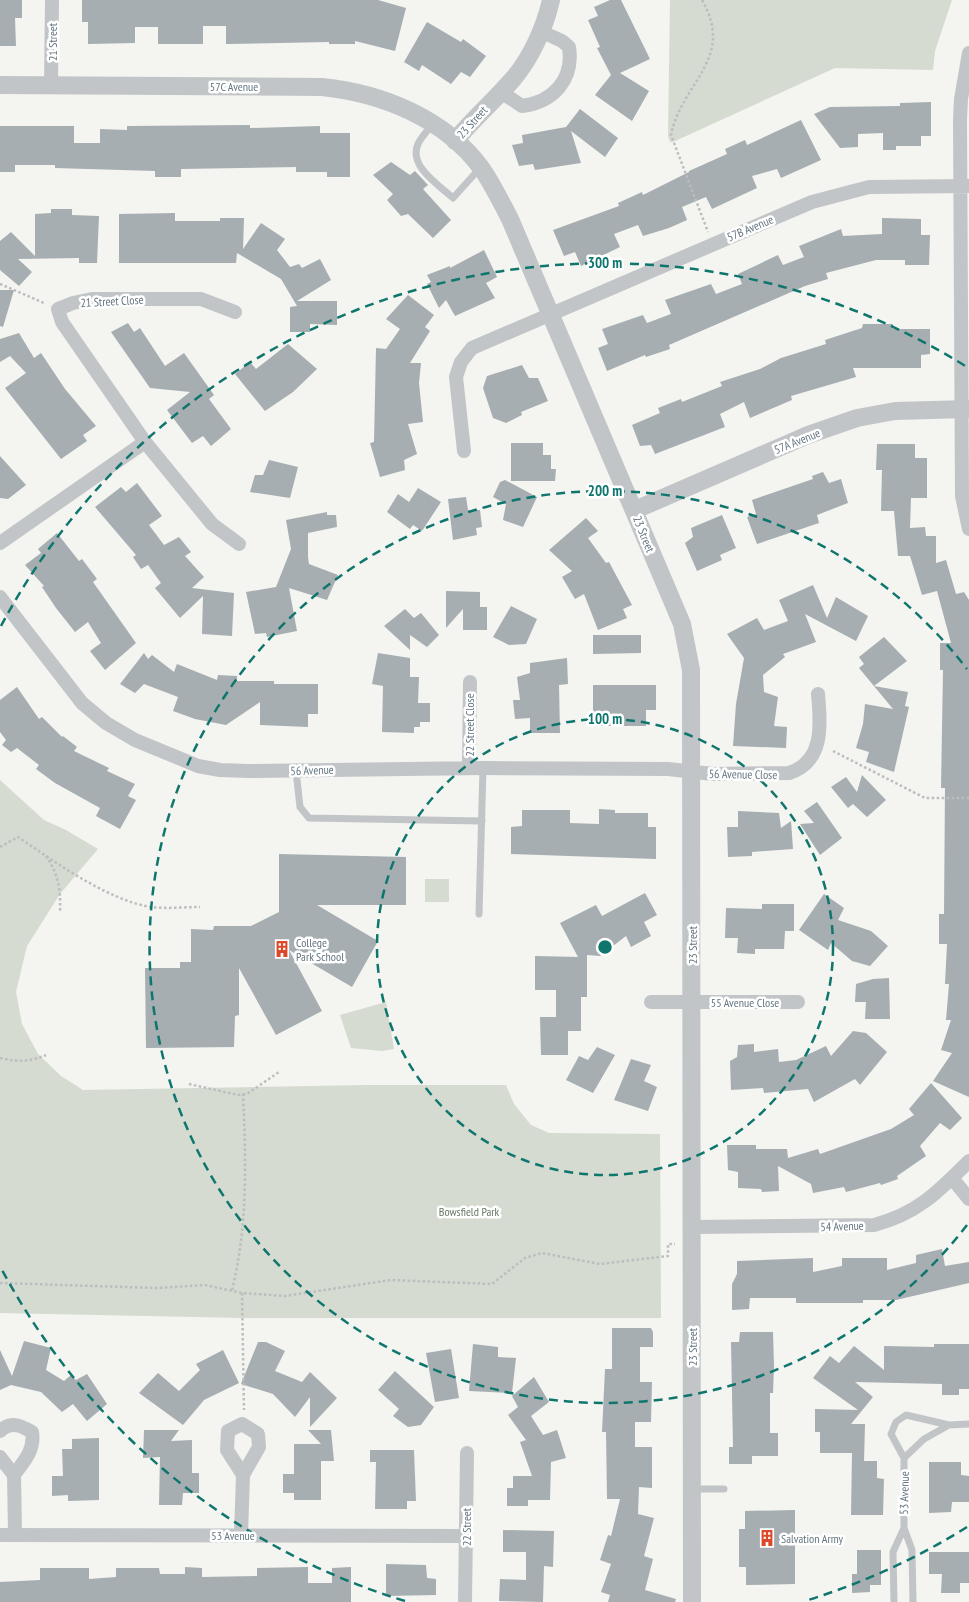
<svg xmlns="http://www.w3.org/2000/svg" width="969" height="1602" font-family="'PT Sans Narrow',sans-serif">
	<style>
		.green { fill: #d5dbd1 }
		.building { fill: #a6aeb2 }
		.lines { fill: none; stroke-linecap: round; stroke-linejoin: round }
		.path { stroke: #bbbdbf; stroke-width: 2.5; stroke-dasharray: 2.5 2.5; stroke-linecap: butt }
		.service { stroke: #c2c5c8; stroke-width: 7 }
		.minor { stroke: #c2c5c8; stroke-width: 14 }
		.tertiary { stroke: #c2c5c8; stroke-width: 18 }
		.ring { fill: none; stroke: #0f766e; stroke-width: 2.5; stroke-dasharray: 9 6 }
		.labels { text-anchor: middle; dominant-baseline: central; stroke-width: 5; stroke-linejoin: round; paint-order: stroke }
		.street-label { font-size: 12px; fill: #647580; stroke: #fff }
		.poi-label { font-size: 12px; fill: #647580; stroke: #fff; text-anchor: start }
		.park-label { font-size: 12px; fill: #687863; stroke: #fff }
		.centre { fill: #0f766e; stroke: #fff; stroke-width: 2.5 }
		.ring-label { font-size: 15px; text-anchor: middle; font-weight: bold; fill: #0f766e; stroke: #fff; stroke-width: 5; stroke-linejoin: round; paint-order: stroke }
	</style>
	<rect width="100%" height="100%" fill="#f4f4f0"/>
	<path class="green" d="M 670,0 L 952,0 L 935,51 L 933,70 L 835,68 L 673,142 L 670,142 L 668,136 Z
		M 0,780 L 44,820 L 66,830 L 98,849 L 60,894 L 27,946 L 16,992 L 22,1024 L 38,1054 L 61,1076 L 83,1090 L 367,1085 L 506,1085 L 514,1104 L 531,1125 L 549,1133 L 660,1134 L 661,1318 L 243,1318 L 0,1313 Z
		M 425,879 L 449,879 L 449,902 L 425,902 Z
		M 386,1002 L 394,1049 L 382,1051 L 351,1048 L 340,1015 Z"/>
	<path class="building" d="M 0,0 L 22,0 L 22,18 L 15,18 L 16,46 L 0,46 Z
		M 82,0 L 378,0 L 406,8 L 395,51 L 355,41 L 355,44 L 329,44 L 329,42 L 226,44 L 226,26 L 203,26 L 203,44 L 158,44 L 158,27 L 135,27 L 135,43 L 88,44 L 88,22 L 82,22 Z
		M 610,0 L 621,0 L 650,59 L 620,73 L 649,91 L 632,121 L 595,95 L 611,75 L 597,48 L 600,47 L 588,20 L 598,16 L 594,7 Z
		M 427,22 L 461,42 L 463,39 L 486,56 L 470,77 L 461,72 L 451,84 L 422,65 L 419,71 L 404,62 Z
		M 931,102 L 931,136 L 921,136 L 921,146 L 896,146 L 896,150 L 883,150 L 883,133 L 858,134 L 858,147 L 840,148 L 814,114 L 830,107 L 900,106 L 900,103 Z
		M 580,109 L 618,138 L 605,157 L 571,131 L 581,163 L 535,170 L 533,164 L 519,166 L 512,145 L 523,143 L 522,135 L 566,127 Z
		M 801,120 L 821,160 L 781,178 L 777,169 L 752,176 L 757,188 L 712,209 L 706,197 L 682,207 L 687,220 L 669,228 L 643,236 L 638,225 L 614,234 L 620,247 L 581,266 L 575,252 L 564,256 L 553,230 L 619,206 L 618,203 L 642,192 L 643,195 L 689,172 L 689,171 L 727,154 L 725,149 L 745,140 L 747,145 Z
		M 250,125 L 250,128 L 320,126 L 320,133 L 350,133 L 350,177 L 327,177 L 327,172 L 296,172 L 296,167 L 181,169 L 181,177 L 155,177 L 155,171 L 55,168 L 55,165 L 15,165 L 15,172 L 0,172 L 0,126 L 74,126 L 74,143 L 100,143 L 100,129 L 127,130 L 127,126 Z
		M 391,162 L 410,175 L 415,171 L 428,185 L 423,189 L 451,220 L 433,238 L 408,214 L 401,216 L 387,200 L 393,194 L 373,175 Z
		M 51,209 L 72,209 L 72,215 L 99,216 L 97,263 L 79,263 L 79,258 L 18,259 L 32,272 L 19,286 L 0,270 L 0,241 L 11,232 L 35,256 L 35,214 L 51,213 Z
		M 175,213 L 175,221 L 220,221 L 220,218 L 244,218 L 243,249 L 261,223 L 285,239 L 277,250 L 290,267 L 299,264 L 302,268 L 320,259 L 331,280 L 297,301 L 337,301 L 337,325 L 310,324 L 310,332 L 290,332 L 290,307 L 297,306 L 281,279 L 237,253 L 236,263 L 119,263 L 119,214 Z
		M 882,218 L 921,219 L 921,235 L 930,235 L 929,265 L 905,265 L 905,260 L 876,260 L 826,273 L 828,279 L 805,286 L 669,345 L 670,349 L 646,357 L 645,355 L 607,371 L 598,348 L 608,344 L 602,329 L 643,315 L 647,323 L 671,314 L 665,300 L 711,284 L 716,294 L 742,284 L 738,274 L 778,255 L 783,265 L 804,257 L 799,246 L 841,229 L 843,236 L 882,234 Z
		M 484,250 L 497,277 L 486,283 L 495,298 L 455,316 L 446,300 L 439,308 L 427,284 L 431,282 L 427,275 L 450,266 L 450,268 Z
		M 0,290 L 14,290 L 3,327 L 0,326 Z
		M 408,295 L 434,315 L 425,327 L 430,331 L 410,363 L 421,363 L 419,383 L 423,422 L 408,424 L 417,454 L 404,460 L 405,470 L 380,477 L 370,443 L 374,442 L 376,348 L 386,349 L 400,329 L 386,319 Z
		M 128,323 L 134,332 L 140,328 L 165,366 L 184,353 L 214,395 L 209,399 L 231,429 L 211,446 L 203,436 L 192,443 L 167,410 L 190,392 L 150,388 L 111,332 Z
		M 863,324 L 893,324 L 893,329 L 930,329 L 930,354 L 921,355 L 921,368 L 853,368 L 856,377 L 791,396 L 792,400 L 750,418 L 744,402 L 720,414 L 725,427 L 655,454 L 651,445 L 640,446 L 632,425 L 660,413 L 658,408 L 681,399 L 682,402 L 722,386 L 720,382 L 760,369 L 781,358 L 826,344 L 825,340 L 862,328 Z
		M 19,333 L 34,358 L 41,353 L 65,389 L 96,426 L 83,435 L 87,441 L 61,459 L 5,388 L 26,373 L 10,356 L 0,362 L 0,339 Z
		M 288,344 L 317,369 L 293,392 L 265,411 L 235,374 L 250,362 L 256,369 Z
		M 522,365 L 529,378 L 538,378 L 548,401 L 521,412 L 522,415 L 506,423 L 493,418 L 483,388 L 487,376 Z
		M 511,443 L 543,443 L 543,455 L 551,455 L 551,469 L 556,469 L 555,481 L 511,481 Z
		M 877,444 L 915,444 L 915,458 L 927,458 L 927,498 L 911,498 L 910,528 L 925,527 L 926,536 L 936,536 L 936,563 L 946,560 L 956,594 L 964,592 L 969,600 L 969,1097 L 933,1081 L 952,1053 L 941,1050 L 951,1020 L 946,1020 L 949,984 L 945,984 L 947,944 L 939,944 L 939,914 L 944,914 L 945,788 L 941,788 L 943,670 L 940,670 L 940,643 L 951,643 L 937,591 L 922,595 L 910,556 L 898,556 L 894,511 L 881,511 L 882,470 L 876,470 Z
		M 0,456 L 26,485 L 8,499 L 0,498 Z
		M 269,460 L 298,467 L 290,498 L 250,492 L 255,475 L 263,475 Z
		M 823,472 L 829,483 L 841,479 L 848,503 L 817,515 L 819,523 L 757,544 L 747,517 L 756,514 L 752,500 L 813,479 L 812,476 Z
		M 505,480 L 537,497 L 523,527 L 503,520 L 506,504 L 493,497 L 500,482 Z
		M 137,483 L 162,516 L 149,525 L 164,545 L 179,537 L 191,552 L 185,556 L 204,577 L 192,588 L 234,593 L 232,636 L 202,634 L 203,596 L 180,618 L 155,588 L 161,583 L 148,565 L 141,569 L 133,557 L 136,555 L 95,507 L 121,487 L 126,492 Z
		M 418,488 L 441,502 L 422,531 L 413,525 L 410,529 L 387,512 L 398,494 L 409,502 Z
		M 466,497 L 468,510 L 480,510 L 482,527 L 476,528 L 477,535 L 453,540 L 448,499 Z
		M 327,512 L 327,515 L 336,515 L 337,527 L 308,533 L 308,557 L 309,564 L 338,575 L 327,600 L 289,588 L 297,631 L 267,637 L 266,633 L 255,634 L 246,592 L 276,587 L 291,549 L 286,520 Z
		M 722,515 L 736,548 L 720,555 L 722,560 L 697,571 L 685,543 L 693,537 L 691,528 Z
		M 586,518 L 598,531 L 588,538 L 606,563 L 609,562 L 632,605 L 623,609 L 627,618 L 598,630 L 584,594 L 575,599 L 562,577 L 572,571 L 549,550 Z
		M 57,533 L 79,561 L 82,559 L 97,579 L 93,582 L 136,643 L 105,670 L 90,651 L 101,643 L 88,622 L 75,632 L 56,608 L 42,587 L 44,586 L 25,565 L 41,553 L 38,549 Z
		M 813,585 L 827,618 L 836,597 L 868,616 L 856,641 L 805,614 L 816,642 L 783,654 L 785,657 L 763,675 L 764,692 L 778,697 L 774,726 L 787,727 L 786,748 L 733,746 L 736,704 L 744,658 L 727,634 L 757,618 L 764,630 L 788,621 L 779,600 Z
		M 446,591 L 480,592 L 480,607 L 487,607 L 487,630 L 463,630 L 463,609 L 446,628 Z
		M 511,606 L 537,619 L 526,644 L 509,645 L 493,637 Z
		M 405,609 L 414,618 L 421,613 L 439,635 L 427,647 L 410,635 L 410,650 L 384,626 Z
		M 593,635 L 641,635 L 641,653 L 593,654 Z
		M 884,637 L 907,661 L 874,686 L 908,692 L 905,706 L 909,707 L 894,772 L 866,762 L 869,752 L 856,748 L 863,724 L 865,704 L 893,709 L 859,668 L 864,664 L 859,657 Z
		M 144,653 L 148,659 L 152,655 L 174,672 L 177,664 L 217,680 L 218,675 L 237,676 L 237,681 L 274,681 L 274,684 L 318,684 L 318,714 L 308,714 L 308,727 L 260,725 L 260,702 L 226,725 L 195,719 L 173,711 L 178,697 L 144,684 L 135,693 L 120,684 Z
		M 378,653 L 410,658 L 410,677 L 419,677 L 418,703 L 430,703 L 430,722 L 420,722 L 420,727 L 414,727 L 414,733 L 382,732 L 383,686 L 372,684 Z
		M 567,658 L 568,684 L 559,685 L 560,733 L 530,733 L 530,718 L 515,719 L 513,700 L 520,700 L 517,677 L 530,673 L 530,663 Z
		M 593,685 L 656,685 L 656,710 L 646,710 L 646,726 L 593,726 Z
		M 17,687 L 39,719 L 42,717 L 62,737 L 63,736 L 77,747 L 74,751 L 109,768 L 107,771 L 135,784 L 128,796 L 136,800 L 120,829 L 96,816 L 100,808 L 55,783 L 36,769 L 39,765 L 17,748 L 11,752 L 2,745 L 6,740 L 0,732 L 0,700 Z
		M 862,775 L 886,800 L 867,817 L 853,804 L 848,808 L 831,787 L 846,777 L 857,792 Z
		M 817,802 L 842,838 L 820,855 L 800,824 L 814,823 L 804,811 Z
		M 599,809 L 615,810 L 615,813 L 648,813 L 648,827 L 656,827 L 656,859 L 511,854 L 511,827 L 522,826 L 522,810 L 570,810 L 570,823 L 599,824 Z
		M 738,811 L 779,813 L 781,828 L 791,821 L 793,849 L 752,852 L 752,856 L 728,857 L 727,827 L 738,827 Z
		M 279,854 L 406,857 L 406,905 L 317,905 L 378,941 L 352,987 L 289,950 L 322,1011 L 276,1035 L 239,968 L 239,1015 L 235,1016 L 234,1047 L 146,1048 L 145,968 L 180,968 L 180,962 L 191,962 L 191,929 L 213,930 L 214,926 L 251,926 L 279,912 Z
		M 645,893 L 657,915 L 644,922 L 651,936 L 631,947 L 626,936 L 600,956 L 587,955 L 587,997 L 581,997 L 581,1031 L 568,1031 L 568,1055 L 541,1055 L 540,1017 L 556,1017 L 556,990 L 535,990 L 535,956 L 578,957 L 560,923 L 596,905 L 602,916 Z
		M 824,894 L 844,908 L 838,920 L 871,931 L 888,946 L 870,966 L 852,961 L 831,943 L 828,950 L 799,930 Z
		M 762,904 L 794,904 L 794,931 L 785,931 L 784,949 L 755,949 L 755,954 L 737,953 L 738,938 L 725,938 L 726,908 L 762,909 Z
		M 889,978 L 890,1019 L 865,1019 L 866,1002 L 855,1002 L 856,984 L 873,979 Z
		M 853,1031 L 866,1033 L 887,1052 L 860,1085 L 855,1079 L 814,1102 L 808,1089 L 764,1093 L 763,1088 L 731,1090 L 730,1061 L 737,1057 L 738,1045 L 754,1044 L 754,1052 L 778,1049 L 779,1062 L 796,1060 L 826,1046 L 831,1056 Z
		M 597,1047 L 615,1055 L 593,1093 L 566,1080 L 579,1056 L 588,1060 Z
		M 631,1059 L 651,1065 L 644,1081 L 657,1087 L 648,1111 L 614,1100 Z
		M 931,1083 L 962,1118 L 950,1130 L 940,1123 L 920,1146 L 926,1156 L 897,1176 L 898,1179 L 881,1185 L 880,1183 L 846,1192 L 844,1187 L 813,1193 L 811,1184 L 778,1166 L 779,1191 L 762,1192 L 761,1189 L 738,1188 L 738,1172 L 728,1170 L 727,1145 L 756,1145 L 756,1149 L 787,1149 L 788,1158 L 818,1149 L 820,1154 L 891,1129 L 914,1115 L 909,1109 Z
		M 942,1249 L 945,1266 L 969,1262 L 969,1283 L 896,1300 L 863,1300 L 863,1303 L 796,1303 L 796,1298 L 750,1298 L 749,1309 L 732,1310 L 732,1284 L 737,1274 L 737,1261 L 813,1258 L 813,1272 L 842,1266 L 842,1258 L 887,1258 L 887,1270 L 916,1263 L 916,1255 Z
		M 612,1328 L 651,1328 L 653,1332 L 653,1347 L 640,1347 L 640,1382 L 652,1382 L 651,1422 L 635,1422 L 635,1447 L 652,1447 L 652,1488 L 639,1487 L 638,1514 L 654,1518 L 644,1556 L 653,1559 L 645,1590 L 676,1599 L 675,1602 L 608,1602 L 610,1595 L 601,1592 L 611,1564 L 600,1560 L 608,1535 L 611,1536 L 620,1499 L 607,1499 L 606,1432 L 602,1432 L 605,1369 L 612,1369 Z
		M 740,1332 L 773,1332 L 774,1366 L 773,1393 L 770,1393 L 770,1433 L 778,1433 L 778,1456 L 752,1456 L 752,1464 L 729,1464 L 729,1447 L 733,1447 L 731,1342 L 739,1342 Z
		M 24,1341 L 51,1348 L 46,1370 L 64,1381 L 71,1375 L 76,1380 L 87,1374 L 107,1404 L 87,1421 L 73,1404 L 62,1412 L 41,1392 L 11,1385 L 0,1390 L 0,1350 L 12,1376 Z
		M 258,1342 L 266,1342 L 285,1351 L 275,1371 L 302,1382 L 310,1372 L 337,1398 L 310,1427 L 310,1397 L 295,1417 L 273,1394 L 241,1384 Z
		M 473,1344 L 498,1347 L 498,1357 L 516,1358 L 512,1393 L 469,1391 Z
		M 934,1344 L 969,1344 L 969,1389 L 959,1389 L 959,1395 L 942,1395 L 942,1384 L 855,1382 L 873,1397 L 851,1424 L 865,1424 L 864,1461 L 877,1461 L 877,1478 L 884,1479 L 883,1515 L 851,1515 L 852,1453 L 820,1453 L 820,1432 L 815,1432 L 815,1409 L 858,1410 L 813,1378 L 830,1356 L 839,1363 L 854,1346 L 884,1370 L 884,1346 L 934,1347 Z
		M 451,1349 L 459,1398 L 435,1402 L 426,1353 Z
		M 223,1350 L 239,1383 L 204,1400 L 183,1425 L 139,1393 L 158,1373 L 179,1391 L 200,1370 L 196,1364 Z
		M 395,1371 L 434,1407 L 421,1425 L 408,1427 L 393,1416 L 399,1409 L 378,1390 Z
		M 534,1377 L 549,1402 L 531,1416 L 543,1435 L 557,1430 L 566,1458 L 551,1462 L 550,1500 L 528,1500 L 528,1506 L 507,1506 L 507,1488 L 513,1488 L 513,1476 L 532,1476 L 520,1442 L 526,1440 L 508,1415 L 518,1407 L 512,1396 Z
		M 144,1430 L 179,1430 L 171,1441 L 192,1440 L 192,1473 L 199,1473 L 199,1493 L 183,1493 L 182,1505 L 159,1505 L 160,1457 L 143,1458 Z
		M 308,1430 L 331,1430 L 334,1461 L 321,1461 L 321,1500 L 294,1500 L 294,1493 L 283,1493 L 283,1474 L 294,1474 L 294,1444 L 321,1444 Z
		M 99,1438 L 99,1500 L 68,1501 L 68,1495 L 52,1496 L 52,1476 L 63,1476 L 62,1449 L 72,1449 L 72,1439 Z
		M 370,1450 L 414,1450 L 416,1501 L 407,1501 L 407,1509 L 375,1509 L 376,1462 L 370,1462 Z
		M 929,1462 L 961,1462 L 961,1475 L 969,1476 L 969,1502 L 952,1502 L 951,1512 L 929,1513 Z
		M 795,1510 L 795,1584 L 746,1585 L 746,1567 L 739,1567 L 739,1529 L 745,1529 L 745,1511 Z
		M 503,1530 L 554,1531 L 553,1567 L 544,1566 L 543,1602 L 499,1601 L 500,1579 L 526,1580 L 526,1552 L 503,1552 Z
		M 857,1550 L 881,1550 L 881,1585 L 870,1585 L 870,1592 L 852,1593 L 852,1574 L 857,1574 Z
		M 929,1552 L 969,1552 L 969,1583 L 960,1583 L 960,1593 L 941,1593 L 942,1574 L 929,1574 Z
		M 386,1564 L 426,1565 L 427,1578 L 436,1579 L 436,1595 L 386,1596 Z
		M 185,1567 L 202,1568 L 202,1577 L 257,1576 L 257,1568 L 308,1567 L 308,1583 L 332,1583 L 332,1568 L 351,1567 L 351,1602 L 0,1602 L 0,1582 L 40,1580 L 40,1568 L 89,1568 L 89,1579 L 116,1577 L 116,1568 L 159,1568 L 160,1574 L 185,1574 Z"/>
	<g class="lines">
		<path class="path" d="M 702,0 C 736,59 681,83 671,135 L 708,232
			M 0,284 L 44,303
			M 833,751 L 925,798 L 969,798
			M 0,847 L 18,837 C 55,862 106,899 150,907 C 166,909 184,907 200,907
			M 46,856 C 58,873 61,890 60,911
			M 0,1058 C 17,1062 30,1062 46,1055
			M 189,1084 L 238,1095 L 247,1094 L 279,1072
			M 0,1283 L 157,1288 L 205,1285 L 242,1293 L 285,1296 L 391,1280 L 492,1284 L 525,1258 L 542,1253 L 600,1264 L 668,1256 L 668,1244 L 675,1244
			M 232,1290 C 248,1225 246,1161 243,1094
			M 242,1293 L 244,1410"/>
		<path class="service" d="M 433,124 C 428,130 421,137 418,144 C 408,166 439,185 453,198 L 480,168
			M 296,771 L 300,807 L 309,818 L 482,821
			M 479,914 L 483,768
			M 949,1425 L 969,1424
			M 904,1458 L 924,1439 L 949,1425 L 906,1415 L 896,1422 L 891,1434 L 904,1458 L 904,1528 L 912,1550 L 913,1602
			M 692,1489 L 724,1489
			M 894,1602 L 893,1552 L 904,1528"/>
		<path class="minor" d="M 969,53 L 961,99 L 960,120 L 962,496 L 969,529
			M 51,85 L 52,0
			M 501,92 L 522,106 C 553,102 574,80 569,47 L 562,41 L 540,31
			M 235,312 L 201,299 L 92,299 L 73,303 L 58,309 L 62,322 L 145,442 L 212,524 L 239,544
			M 464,451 L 456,377 L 461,362 L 472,348 L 812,202 L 869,187 L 969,186
			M 0,543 L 145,442
			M 0,597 L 82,703 L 106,723 L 135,740 L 198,766 L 220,770 L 248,771 L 483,768 L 668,769 L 713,774 L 789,773 C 824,762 821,725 818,694
			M 469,768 L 470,682
			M 651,1002 L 798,1002
			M 952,1178 L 969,1199
			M 693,1227 L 874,1225 C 917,1214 938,1192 969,1161
			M 242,1424 L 258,1434 L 259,1447 L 243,1475 L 227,1450 L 228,1431 Z
			M 0,1431 C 11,1421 20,1425 32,1432 C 35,1450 24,1461 14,1475 L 0,1457
			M 14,1475 L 15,1534
			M 0,1535 L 466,1536
			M 241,1535 L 243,1475
			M 465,1602 L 467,1453"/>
		<path class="tertiary" d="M 0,85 L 322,87 C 381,93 445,118 482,169 C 493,185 501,202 510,219 L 682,624 L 691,670 L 692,1602
			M 455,141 C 473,119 494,101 513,79 C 531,58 545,27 551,0
			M 635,510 L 808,435 L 857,418 L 895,411 L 969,409"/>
	</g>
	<g class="ring">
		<circle cx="605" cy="947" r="228"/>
		<path d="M967 1225A456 456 0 1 1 967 669"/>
		<path d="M967 1527A684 684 0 0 1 805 1601M405 1601A684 684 0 0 1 1 1268M1 626A684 684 0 0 1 967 367"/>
	</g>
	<defs>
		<g id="building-bare" transform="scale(1.35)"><path d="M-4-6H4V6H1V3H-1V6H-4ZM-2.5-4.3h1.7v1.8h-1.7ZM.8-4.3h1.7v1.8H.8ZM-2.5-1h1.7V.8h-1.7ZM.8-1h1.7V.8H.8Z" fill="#dc4828" stroke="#fff" stroke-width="2.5" paint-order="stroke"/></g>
	</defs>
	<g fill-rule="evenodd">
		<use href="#building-bare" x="282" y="949"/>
		<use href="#building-bare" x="767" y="1538"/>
	</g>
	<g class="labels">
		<g class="street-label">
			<text transform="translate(52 42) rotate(-90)">21 Street</text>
			<text x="234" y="86">57C Avenue</text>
			<text transform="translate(472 122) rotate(-48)">23 Street</text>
			<text transform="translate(750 228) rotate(-23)">57B Avenue</text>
			<text transform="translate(112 301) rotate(-3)">21 Street Close</text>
			<text transform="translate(797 441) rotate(-22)">57A Avenue</text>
			<text transform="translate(644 534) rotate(68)">23 Street</text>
			<text transform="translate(469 725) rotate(-90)">22 Street Close</text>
			<text transform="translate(312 770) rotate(-2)">56 Avenue</text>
			<text transform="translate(743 774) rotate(1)">56 Avenue Close</text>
			<text transform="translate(692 945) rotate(-90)">23 Street</text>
			<text x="745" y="1002">55 Avenue Close</text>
			<text transform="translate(842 1226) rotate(-2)">54 Avenue</text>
			<text transform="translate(692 1347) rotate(-90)">23 Street</text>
			<text transform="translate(904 1493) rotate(-89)">53 Avenue</text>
			<text transform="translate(466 1527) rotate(-90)">22 Street</text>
			<text x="233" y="1535">53 Avenue</text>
		</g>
		<g class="poi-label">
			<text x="296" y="942">College<tspan x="296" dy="14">Park School</tspan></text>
			<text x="781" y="1538">Salvation Army</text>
		</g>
		<g class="park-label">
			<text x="469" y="1211">Bowsfield Park</text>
		</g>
	</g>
	<circle cx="605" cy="947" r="8" class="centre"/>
	<g class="ring-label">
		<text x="605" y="268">300 m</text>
		<text x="605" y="496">200 m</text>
		<text x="605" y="724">100 m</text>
	</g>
</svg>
